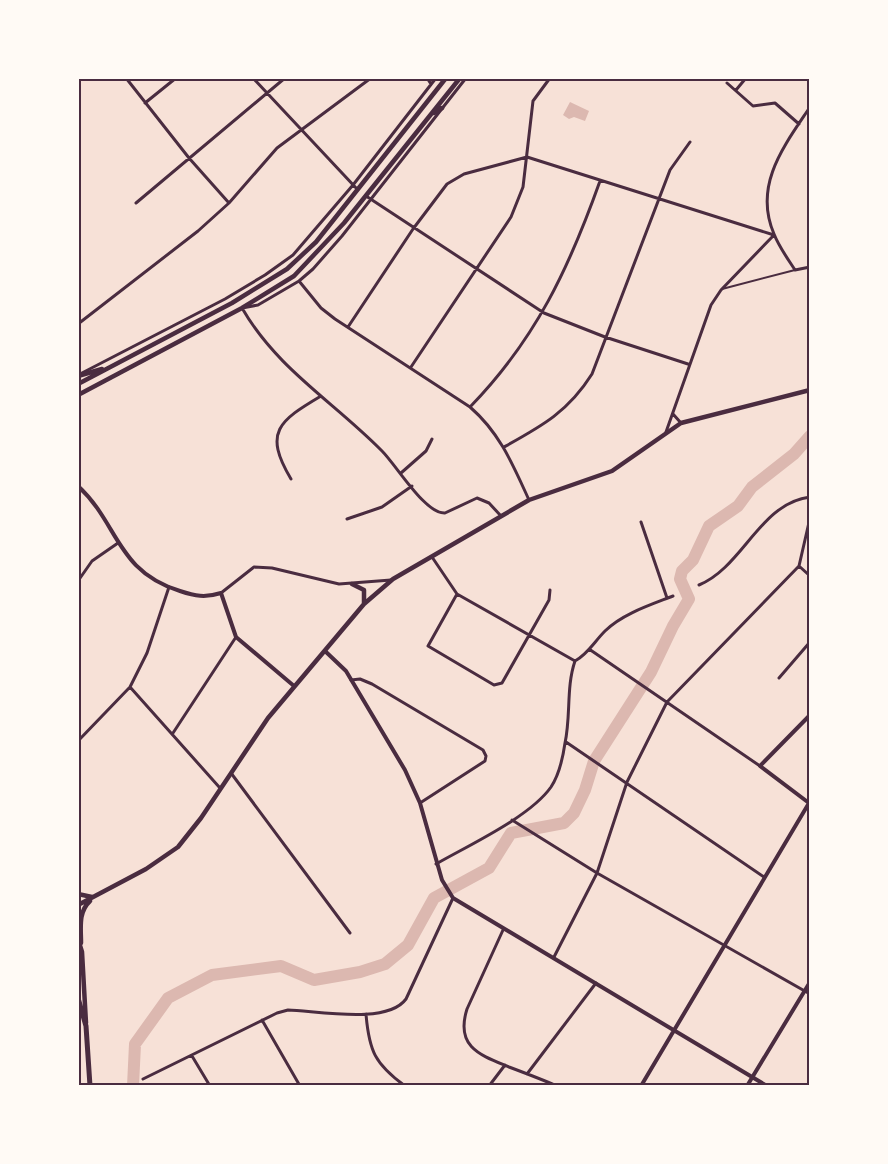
<svg xmlns="http://www.w3.org/2000/svg" width="888" height="1164" font-family="'Asap Condensed',sans-serif">
	<style>
		.water { fill: #dcb8b0 }
		.lines { fill: none; stroke-linecap: round; stroke-linejoin: round }
		.river { stroke: #dcb8b0; stroke-width: 12 }
		.pedestrian { stroke: #4a2c40; stroke-width: 2 }
		.minor { stroke: #4a2c40; stroke-width: 3 }
		.tertiary { stroke: #4a2c40; stroke-width: 4 }
		.secondary { stroke: #4a2c40; stroke-width: 4.5 }
		.trunk { stroke: #4a2c40; stroke-width: 5 }
		.neatline { fill: none; stroke: #4a2c40; stroke-width: 2 }
	</style>
	<rect width="100%" height="100%" fill="#f7e1d7"/>
	<path class="water" d="M 570,102 L 589,111 L 585,121 L 574,117 L 569,119 L 563,115 Z"/>
	<g class="lines">
		<path class="river" d="M 133,1086 L 135,1044 L 168,998 L 212,975 L 281,966 L 314,980 L 360,972 L 385,964 L 408,945 L 434,898 L 489,868 L 511,833 L 564,823 L 574,813 L 585,790 L 594,761 L 651,672 L 673,626 L 689,599 L 680,579 L 682,571 L 693,560 L 709,526 L 738,506 L 752,487 L 794,454 L 810,436"/>
		<path class="pedestrian" d="M 722,289 L 795,270"/>
		<path class="minor" d="M 126,78 L 189,158 L 229,203
			M 253,78 L 357,189
			M 427,78 L 431,84
			M 466,78 L 342,236 L 313,269 L 299,281 L 258,305 L 242,308 C 277,369 334,402 382,451 C 397,466 425,514 445,513 L 477,498 L 489,503 L 501,516
			M 727,83 L 753,106 L 775,103 L 799,124
			M 736,90 L 746,78
			M 145,103 L 176,78
			M 810,107 C 784,146 753,185 774,234 C 779,247 788,259 795,270 L 810,267
			M 366,196 L 544,313 L 605,337 L 688,364
			M 136,203 L 285,78
			M 299,281 L 321,308 L 335,319 L 470,407 C 500,433 513,465 529,500
			M 78,324 L 198,231 L 229,203 L 277,148 L 371,78
			M 348,327 L 413,229 L 447,184 L 464,174 L 527,157 L 774,235
			M 411,367 L 511,217 L 523,187 L 533,101 L 550,78
			M 80,374 L 225,299 L 265,275 L 293,255 L 353,185 L 436,78
			M 470,407 C 536,339 569,268 600,181
			M 673,414 L 681,423
			M 666,432 L 711,305 L 721,290 L 774,235
			M 504,447 C 542,426 568,412 592,374 L 670,170 L 690,142
			M 401,473 L 426,451 L 432,439
			M 291,479 C 263,432 279,421 321,396
			M 347,519 L 382,507 L 412,486
			M 641,522 L 667,598
			M 432,557 L 457,594 L 575,661
			M 799,566 L 810,576
			M 78,581 L 92,561 L 118,543
			M 699,585 C 743,567 760,503 810,497
			M 221,593 L 254,567 L 272,568 L 339,584 L 391,580
			M 457,594 L 428,646 L 494,685 L 502,683 L 549,600 L 550,590
			M 589,649 L 760,766
			M 779,678 L 810,642
			M 351,680 L 360,679 L 372,684 L 483,750 L 486,756 L 485,761 L 420,803
			M 130,687 L 220,788
			M 173,733 L 236,637
			M 78,741 L 130,687 L 147,653 L 169,587
			M 566,742 L 764,877
			M 231,773 L 350,933
			M 512,820 L 597,873 L 810,994
			M 436,864 C 469,845 530,817 551,787 C 559,775 563,757 565,743 C 571,716 566,687 575,661 C 588,654 594,642 605,631 C 622,614 650,605 673,596
			M 503,930 L 467,1009 C 455,1047 480,1055 509,1067 C 525,1073 541,1079 557,1086
			M 554,957 L 597,873 L 627,782 L 667,702 L 799,566 L 810,518
			M 366,1014 C 369,1051 375,1064 405,1086
			M 262,1020 L 300,1086
			M 192,1056 L 210,1086
			M 527,1074 L 596,983
			M 143,1079 L 277,1013 L 288,1010 C 318,1011 387,1025 406,999 L 453,898
			M 489,1086 L 505,1065"/>
		<path class="tertiary" d="M 78,486 C 119,524 116,571 180,591 C 195,596 205,598 221,593 L 236,637 L 294,686
			M 325,651 L 346,671 L 405,770 L 420,803 L 442,880 L 453,898 L 767,1086
			M 809,803 L 760,766 L 810,715
			M 641,1086 L 809,803
			M 747,1086 L 810,982"/>
		<path class="secondary" d="M 434,113 L 442,108
			M 78,376 L 102,369
			M 78,384 L 232,303 L 287,269 L 316,242 L 446,78
			M 78,395 L 242,308 L 294,276 L 344,223 L 460,78
			M 352,584 L 364,590 L 364,603
			M 78,894 L 92,897
			M 78,905 L 146,869 L 178,847 L 201,818 L 268,718 L 364,604 L 393,579 L 529,500 L 612,471 L 681,423 L 810,390
			M 78,939 L 82,952 L 86,1023
			M 81,943 C 81,928 78,912 90,901"/>
		<path class="trunk" d="M 78,998 L 86,1026 L 90,1086"/>
	</g>
	<rect width="888" height="1164" fill="none" stroke="#fffaf5" stroke-width="159"/>
	<rect x="80" y="80" width="728" height="1004" class="neatline"/>
</svg>
